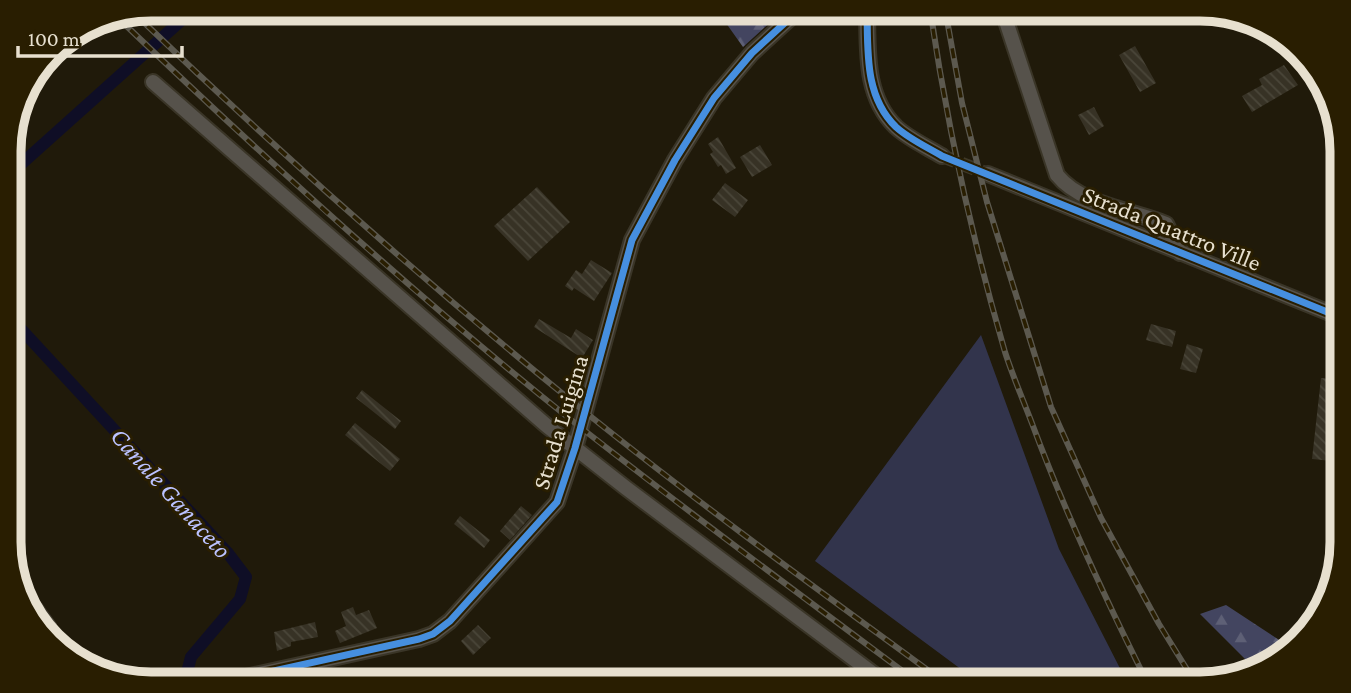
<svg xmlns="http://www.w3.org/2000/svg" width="1351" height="693" font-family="'Crimson Pro',serif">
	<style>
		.grass { fill: #32344c }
		.forest { fill: url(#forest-firs) }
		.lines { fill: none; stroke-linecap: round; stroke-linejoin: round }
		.canal { stroke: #0f0e26; stroke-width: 12 }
		.building { fill: url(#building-back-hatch) }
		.minor-tunnel { stroke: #3e3828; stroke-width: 14; stroke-dasharray: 14 7; stroke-linecap: butt }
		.minor-casing { stroke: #3a3527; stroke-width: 18 }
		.minor { stroke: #56524b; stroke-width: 14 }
		.rail-casing { stroke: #5c594f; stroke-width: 6 }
		.rail { stroke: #291e01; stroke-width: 3.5; stroke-dasharray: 10; stroke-linecap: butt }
		.cycleway-casing { stroke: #291e01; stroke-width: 11 }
		.cycleway { stroke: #468fdf; stroke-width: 7 }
		.labels { text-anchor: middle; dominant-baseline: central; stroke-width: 6; stroke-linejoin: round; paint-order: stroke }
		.street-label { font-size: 24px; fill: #e7e0cf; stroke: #291e01 }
		.water-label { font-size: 26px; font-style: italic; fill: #bbc2ff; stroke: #291e01 }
		.rim { fill: none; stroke: #e7e0cf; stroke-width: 9 }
	</style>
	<defs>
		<pattern id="forest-firs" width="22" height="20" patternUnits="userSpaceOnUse" patternTransform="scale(1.75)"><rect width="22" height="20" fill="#434560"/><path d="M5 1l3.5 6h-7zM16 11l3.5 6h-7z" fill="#5e6076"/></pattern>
		<pattern id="building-back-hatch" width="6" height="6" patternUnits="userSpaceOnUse" patternTransform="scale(1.75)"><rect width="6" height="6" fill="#373225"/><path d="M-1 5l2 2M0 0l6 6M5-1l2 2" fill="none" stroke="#4a4639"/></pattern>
	</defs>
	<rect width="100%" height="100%" fill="#201a0a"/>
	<path class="grass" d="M 981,335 L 1059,549 L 1128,684 L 981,684 L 815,561 Z"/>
	<path class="forest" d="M 716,9 L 785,9 L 743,47 Z
		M 1226,605 L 1290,647 L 1279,660 L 1255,669 L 1200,614 Z"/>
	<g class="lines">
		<path class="canal" d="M 9,175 L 194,9
			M 9,316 L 227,552 L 246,577 L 240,599 L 191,657 L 184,684"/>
	</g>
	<path class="building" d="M 1135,46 L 1156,83 L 1140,92 L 1119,55 Z
		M 1284,65 L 1298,85 L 1252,112 L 1242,96 L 1262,85 L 1259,79 Z
		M 1094,107 L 1104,126 L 1089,135 L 1078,115 Z
		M 718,137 L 736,168 L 726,174 L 721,165 L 718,167 L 710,154 L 713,152 L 708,144 Z
		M 760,145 L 772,165 L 752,177 L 740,157 Z
		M 725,183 L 748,200 L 735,217 L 712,200 Z
		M 537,187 L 570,222 L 528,261 L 494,226 Z
		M 591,260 L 612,273 L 594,301 L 574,288 L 572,291 L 565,286 L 576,270 L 582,274 Z
		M 539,319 L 571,338 L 576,329 L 593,340 L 582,358 L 534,327 Z
		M 1151,324 L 1176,331 L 1172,347 L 1146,340 Z
		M 1187,344 L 1203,349 L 1196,373 L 1180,369 Z
		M 1321,378 L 1342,380 L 1342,462 L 1312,459 Z
		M 362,390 L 401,421 L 395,429 L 356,398 Z
		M 355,423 L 400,459 L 390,471 L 345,435 Z
		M 521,506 L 532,515 L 510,540 L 500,531 Z
		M 460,516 L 490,540 L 484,548 L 454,524 Z
		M 42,603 L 57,624 L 44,633 L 38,628 L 31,610 Z
		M 353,607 L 356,615 L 369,610 L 377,628 L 340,643 L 335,631 L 346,626 L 341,612 Z
		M 315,622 L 318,637 L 291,642 L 291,646 L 277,651 L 274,632 Z
		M 478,625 L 491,638 L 473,655 L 461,641 Z"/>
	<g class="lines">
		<path class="minor-tunnel" d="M 942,156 L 988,174"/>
		<g class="minor-casing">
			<path id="minor" d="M 867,9 C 868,50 864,96 896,127 C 909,139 927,147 942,156
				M 1002,9 L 1057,175 C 1081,205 1132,210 1166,224 L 1180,253
				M 153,82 L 547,426 L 626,488 L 887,684
				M 988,174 L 1342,318
				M 214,684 L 419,639 L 433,634 L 450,621 L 557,502 L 575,448 L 632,240 L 675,160 L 714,98 L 752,53 L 800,9"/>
		</g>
		<use href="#minor" class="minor"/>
		<g class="rail-casing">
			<path id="rail" d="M 930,9 C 947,125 972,239 1005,352 C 1013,377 1024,402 1033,426 C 1066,515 1106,600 1148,684
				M 945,9 L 962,103 L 987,202 L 1051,407 L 1101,518 L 1159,624 L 1196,684
				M 133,12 C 275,149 421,279 574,403 C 695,501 821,592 947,684
				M 116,16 C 262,156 412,293 570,419 C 685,510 803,597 920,684"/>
		</g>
		<use href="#rail" class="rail"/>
		<g class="cycleway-casing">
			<path id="cycleway" d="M 867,9 C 868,50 864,96 896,127 C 909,139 927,147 942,156 L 1342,318
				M 214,684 L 419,639 L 433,634 L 450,621 L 557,502 L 575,448 L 632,240 L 675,160 L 714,98 L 752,53 L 800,9"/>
		</g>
		<use href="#cycleway" class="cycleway"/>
	</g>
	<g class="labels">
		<g class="street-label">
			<text transform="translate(1172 228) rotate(22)">Strada Quattro Ville</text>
			<text transform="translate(560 422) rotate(-73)">Strada Luigina</text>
		</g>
		<g class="water-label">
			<text transform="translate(171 493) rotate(48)">Canale Ganaceto</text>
		</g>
	</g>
	<path d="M0 0H1351V693H0ZM151 21H1200A130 130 0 0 1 1330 151V542A130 130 0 0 1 1200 672H151A130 130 0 0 1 21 542V151A130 130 0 0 1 151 21Z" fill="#291e01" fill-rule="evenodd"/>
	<path class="rim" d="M151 21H1200A130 130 0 0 1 1330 151V542A130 130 0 0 1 1200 672H151A130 130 0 0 1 21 542V151A130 130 0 0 1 151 21Z"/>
	<path d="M18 46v10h164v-10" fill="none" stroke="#e7e0cf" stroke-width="3.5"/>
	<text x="28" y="46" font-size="21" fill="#e7e0cf" stroke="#291e01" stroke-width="5" paint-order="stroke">100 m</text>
</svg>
